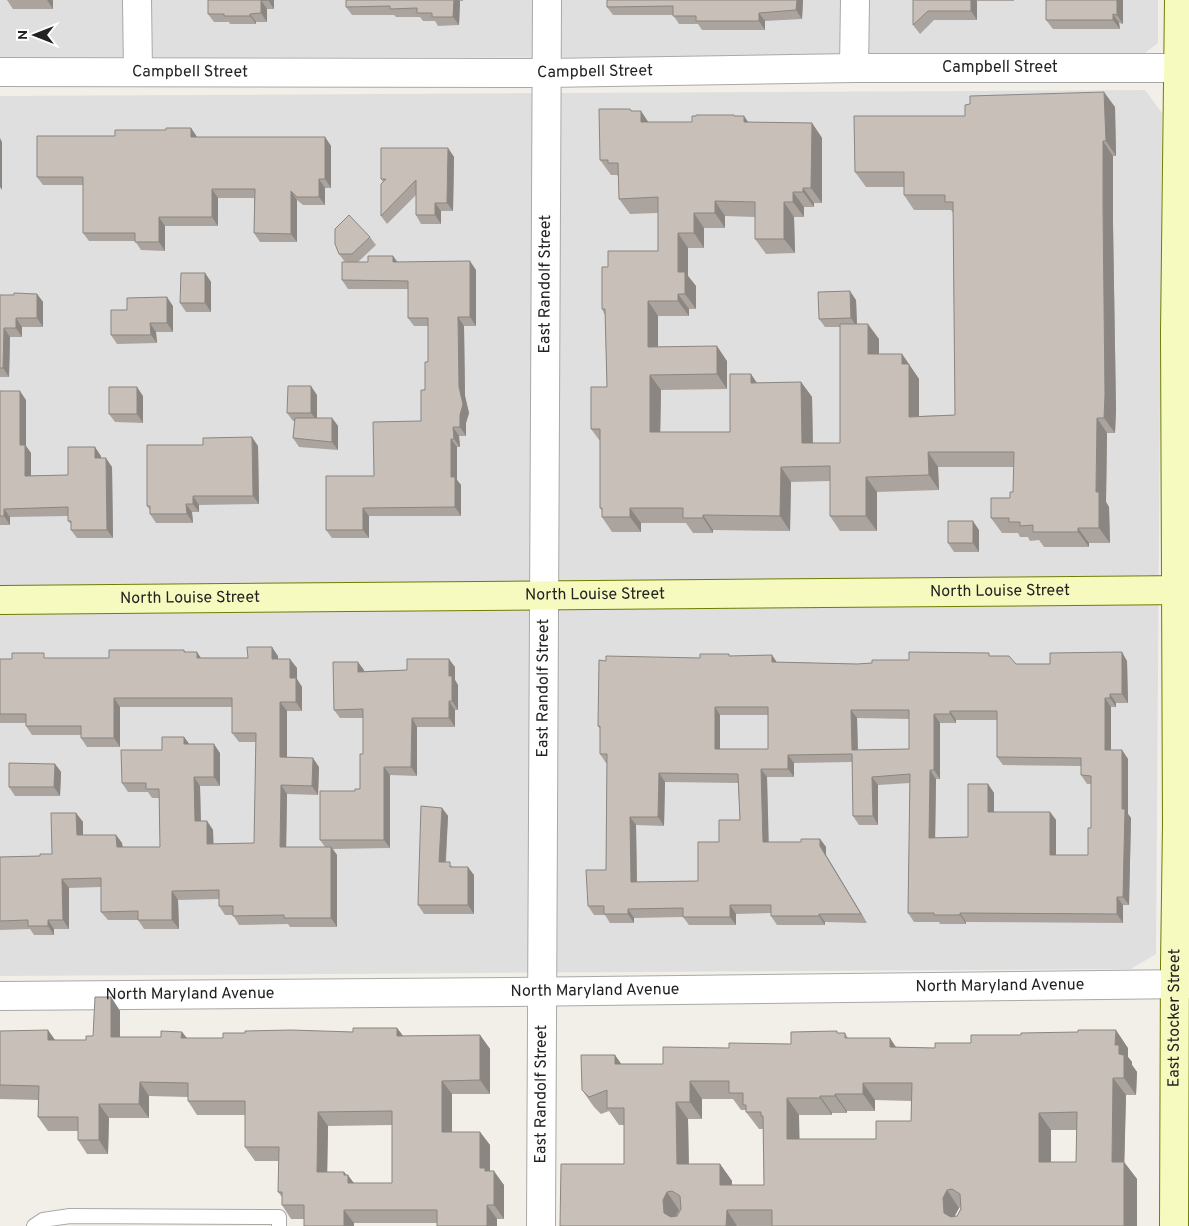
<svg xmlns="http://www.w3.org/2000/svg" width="1189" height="1226" font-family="Overpass,sans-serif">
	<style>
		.residential { fill: #e0dfdf }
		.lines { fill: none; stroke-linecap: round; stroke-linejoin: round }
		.lane-casing { stroke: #a9a9a9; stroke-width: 16 }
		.street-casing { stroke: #a9a9a9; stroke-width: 30 }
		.secondary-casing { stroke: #707d05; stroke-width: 30 }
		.lane { stroke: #fff; stroke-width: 14 }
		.street { stroke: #fff; stroke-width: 28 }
		.secondary { stroke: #f7fabf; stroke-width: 28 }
		.wall { fill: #aba49e; fill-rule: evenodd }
		.shaded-wall { fill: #8b8681 }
		.building { fill: #c7bfb8; stroke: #8b8681; fill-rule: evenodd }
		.labels { text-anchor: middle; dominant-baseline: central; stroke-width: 4; stroke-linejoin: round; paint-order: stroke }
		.street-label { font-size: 16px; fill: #222; stroke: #fff }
	</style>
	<rect width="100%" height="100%" fill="#f2efe9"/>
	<path class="residential" d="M 0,0 L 1158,0 L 1158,43 L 1139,58 L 0,57 Z
		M 1145,90 L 1162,113 L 1156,954 L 1131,969 L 0,976 L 0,96 Z"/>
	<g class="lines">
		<g class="lane-casing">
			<path id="lane" d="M 34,1226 L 43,1220 L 70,1216 L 279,1217 L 279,1226"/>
		</g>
		<g class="street-casing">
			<g id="street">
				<path d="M 137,0 L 138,72"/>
				<path d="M 854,68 L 855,0"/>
				<path id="s1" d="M 0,72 L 546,73 L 854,68 L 1189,68"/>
				<path id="s2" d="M 0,996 L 511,992 L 1189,984"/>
				<path id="s3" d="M 541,1226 L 547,0"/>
			</g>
		</g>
		<g class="secondary-casing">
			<g id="secondary">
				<path id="s4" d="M 0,600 L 1189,590"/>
				<path id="s5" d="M 1174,1226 L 1175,965 L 1177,824 L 1175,333 L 1179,0"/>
			</g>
		</g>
		<use href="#lane" class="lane"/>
		<use href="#street" class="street"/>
		<use href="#secondary" class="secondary"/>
	</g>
	<path class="wall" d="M 7,0 L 53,0 L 53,9 L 13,9 Z
		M 208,0 L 274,0 L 274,9 L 267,9 L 267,22 L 256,22 L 256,24 L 230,24 L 229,22 L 214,22 L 208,14 Z
		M 346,0 L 463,0 L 463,1 L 460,1 L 459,25 L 438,26 L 435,21 L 423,21 L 420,17 L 396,17 L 394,15 L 352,15 L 346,7 Z
		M 607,0 L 803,0 L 802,19 L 765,21 L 765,30 L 702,30 L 698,24 L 679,24 L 673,15 L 613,15 L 607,7 Z
		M 913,0 L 1014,0 L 1014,1 L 977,1 L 977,20 L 934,20 L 920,34 L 913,25 Z
		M 1123,0 L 1123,24 L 1119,23 L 1120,29 L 1053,29 L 1046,20 Z
		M 1115,107 L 1116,156 L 1113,156 L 1113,224 L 1116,410 L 1115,433 L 1107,433 L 1106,502 L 1109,507 L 1110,543 L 1089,543 L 1089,547 L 1044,547 L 1039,540 L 1030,541 L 1028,537 L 1020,537 L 1018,533 L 1002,533 L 991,518 L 1010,498 L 1013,492 L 1014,467 L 938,467 L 939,490 L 877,492 L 877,531 L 840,531 L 830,516 L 830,481 L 791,482 L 790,531 L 713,530 L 713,533 L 693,533 L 686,523 L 641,523 L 641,532 L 612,532 L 602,517 L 602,511 L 600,508 L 600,441 L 591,429 L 607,387 L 605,315 L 602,309 L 608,267 L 658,251 L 658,213 L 630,214 L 619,199 L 619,177 L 617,175 L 611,175 L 600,160 L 630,109 L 632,111 L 649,122 L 692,122 L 735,116 L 744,116 L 748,122 L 812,123 L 822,138 L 822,203 L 814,203 L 814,207 L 804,207 L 804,217 L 794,217 L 795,253 L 766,254 L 755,239 L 755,217 L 725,216 L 725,228 L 704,228 L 704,248 L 688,248 L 688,276 L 696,286 L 696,309 L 689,309 L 689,316 L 658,316 L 658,347 L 727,361 L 727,389 L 661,390 L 660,432 L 730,432 L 757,383 L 801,382 L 812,397 L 813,443 L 840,443 L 840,327 L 825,327 L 819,319 L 856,300 L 857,324 L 879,339 L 879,354 L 902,354 L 919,379 L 919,416 L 955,415 L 953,213 L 951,210 L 914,210 L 904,195 L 904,187 L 866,187 L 855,172 L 965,116 Z
		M 191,128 L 197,137 L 325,137 L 331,146 L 331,188 L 325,188 L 325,205 L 303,205 L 297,200 L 297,242 L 260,242 L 254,233 L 254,198 L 218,198 L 218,226 L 165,226 L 165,251 L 141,250 L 135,241 L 89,241 L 83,233 L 83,185 L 43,185 L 37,177 L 115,136 Z
		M 448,148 L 454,157 L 453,211 L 441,211 L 441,224 L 421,224 L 416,215 L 416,195 L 387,224 L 381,216 L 383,182 L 381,179 Z
		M 370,237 L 376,245 L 358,262 L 368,262 L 393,256 L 397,262 L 476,270 L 476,326 L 464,326 L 465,396 L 469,413 L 466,423 L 466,436 L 459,436 L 460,447 L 457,447 L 457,480 L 461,485 L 461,516 L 369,516 L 369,538 L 332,538 L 326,530 L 374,476 L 421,421 L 425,390 L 428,362 L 428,326 L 414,326 L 408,318 L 408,289 L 348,289 L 342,280 L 345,262 L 339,254 Z
		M 205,273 L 211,282 L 211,312 L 186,312 L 180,303 Z
		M 37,294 L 43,302 L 43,327 L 22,327 L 22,337 L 10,337 L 9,377 L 0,377 L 0,295 L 14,295 Z
		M 173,306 L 173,332 L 156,332 L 157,343 L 117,344 L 111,335 L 127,310 Z
		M 0,391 L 26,400 L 26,446 L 31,453 L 31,476 L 68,475 L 101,456 L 101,458 L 112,467 L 113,538 L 77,538 L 71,530 L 71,524 L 68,521 L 68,516 L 10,517 L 10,525 L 0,525 Z
		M 317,395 L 317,418 L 332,418 L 338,426 L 338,450 L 299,447 L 293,438 L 295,421 L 293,421 L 287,413 Z
		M 143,396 L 143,423 L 115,422 L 109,414 Z
		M 258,446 L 259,504 L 199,505 L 199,512 L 192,512 L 193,523 L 156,523 L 150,514 L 150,510 L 147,506 Z
		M 979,530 L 979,552 L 954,552 L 948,543 Z
		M 184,650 L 185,652 L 201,658 L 248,658 L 278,656 L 278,659 L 297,668 L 297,679 L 302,687 L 302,711 L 287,711 L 287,757 L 319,767 L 318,795 L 287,794 L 286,847 L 325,847 L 320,840 L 355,791 L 360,789 L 363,754 L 363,718 L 340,718 L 334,710 L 364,670 L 364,671 L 407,670 L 455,667 L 455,680 L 458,685 L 458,710 L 455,710 L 455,727 L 417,727 L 417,776 L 390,775 L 390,848 L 333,849 L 337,855 L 337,927 L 290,927 L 288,924 L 239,925 L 233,915 L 225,915 L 219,906 L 219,899 L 178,900 L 179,929 L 144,929 L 138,920 L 108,920 L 101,912 L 101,887 L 69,888 L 69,929 L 54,929 L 54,935 L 34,935 L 30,929 L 0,930 L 0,857 L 40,856 L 52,854 L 76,813 L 83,822 L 83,835 L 116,835 L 122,843 L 123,847 L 160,847 L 159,798 L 152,798 L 148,792 L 128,792 L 122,783 L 162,750 L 184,737 L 189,744 L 220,753 L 220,786 L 200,786 L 201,821 L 207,821 L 213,830 L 213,844 L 254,843 L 256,742 L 239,742 L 232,733 L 232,707 L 120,707 L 120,747 L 87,747 L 81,738 L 81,735 L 32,735 L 26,726 L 26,723 L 0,723 L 0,659 L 109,658 Z
		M 772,655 L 776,662 L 857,664 L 909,660 L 991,656 L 1016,664 L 1050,664 L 1127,661 L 1128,703 L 1116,703 L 1116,707 L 1111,707 L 1111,750 L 1122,750 L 1128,759 L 1128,814 L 1131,818 L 1129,905 L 1123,905 L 1123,923 L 966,922 L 966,924 L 940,924 L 939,922 L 914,922 L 908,913 L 910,783 L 878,785 L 878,825 L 859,825 L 853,816 L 852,762 L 794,763 L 794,777 L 767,777 L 768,842 L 801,842 L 820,839 L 826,847 L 826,855 L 867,923 L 825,922 L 825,925 L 777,925 L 771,916 L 771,913 L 736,914 L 736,925 L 689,925 L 683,917 L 634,918 L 634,923 L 610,923 L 605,915 L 594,915 L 588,906 L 606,870 L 607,763 L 606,763 L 600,754 L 600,729 L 598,726 L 606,661 L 700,658 L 731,656 ZM 720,715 L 768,715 L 768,749 L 720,749 ZM 857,718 L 909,719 L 909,749 L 858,750 ZM 956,720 L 997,720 L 997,757 L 1003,765 L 1081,766 L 1081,775 L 1087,784 L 1091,784 L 1091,828 L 1088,855 L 1056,855 L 1056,820 L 1050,812 L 994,812 L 994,793 L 988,784 L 968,837 L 935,838 L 936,779 L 940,779 L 940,723 L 956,723 ZM 665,782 L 738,783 L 740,820 L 719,842 L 698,881 L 637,882 L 636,825 L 664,826 Z
		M 55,764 L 61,772 L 60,796 L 15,796 L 9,787 Z
		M 442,808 L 448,816 L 446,862 L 453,867 L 474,875 L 474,914 L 424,914 L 418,905 Z
		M 111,997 L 120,1011 L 120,1037 L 161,1037 L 182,1032 L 187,1038 L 223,1038 L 245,1033 L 353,1032 L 397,1028 L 403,1036 L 480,1035 L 490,1049 L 490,1094 L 452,1094 L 452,1132 L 480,1132 L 490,1145 L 490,1171 L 504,1185 L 504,1219 L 497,1219 L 497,1226 L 437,1226 L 437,1223 L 354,1223 L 354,1226 L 304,1219 L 291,1219 L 282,1205 L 282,1197 L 278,1192 L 279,1161 L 255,1161 L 245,1147 L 245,1115 L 197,1115 L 188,1101 L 188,1097 L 149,1096 L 149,1118 L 109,1118 L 108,1154 L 87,1154 L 78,1140 L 78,1131 L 48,1131 L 38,1117 L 39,1100 L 0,1099 L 0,1031 L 56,1040 L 86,1040 L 93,1036 ZM 392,1125 L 392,1183 L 354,1183 L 344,1172 L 327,1172 L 328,1126 Z
		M 838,1033 L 845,1033 L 848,1038 L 897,1047 L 935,1048 L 1128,1048 L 1128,1057 L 1132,1062 L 1132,1065 L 1137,1072 L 1136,1095 L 1126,1095 L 1124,1162 L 1137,1179 L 1137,1226 L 560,1226 L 624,1164 L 624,1125 L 619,1125 L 609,1111 L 601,1114 L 594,1107 L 582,1090 L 622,1064 L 663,1064 L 729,1048 L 791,1044 ZM 702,1099 L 733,1099 L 741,1110 L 746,1110 L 746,1112 L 759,1129 L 763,1129 L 764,1185 L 732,1185 L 732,1181 L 720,1164 L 689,1164 L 688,1119 L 702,1119 ZM 875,1100 L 911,1101 L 911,1121 L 876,1139 L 799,1139 L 799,1115 L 832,1115 L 832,1113 L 847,1113 L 847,1111 L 875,1111 ZM 1051,1130 L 1077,1130 L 1076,1162 L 1051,1162 ZM 961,1207 L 957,1216 L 955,1216 L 959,1208 Z"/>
	<path class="shaded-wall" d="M 47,0 L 53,0 L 53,9 Z
		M 261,0 L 267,9 L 267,22 L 261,13 Z
		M 268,0 L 274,0 L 274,9 Z
		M 454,0 L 459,0 L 460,1 L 459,25 L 453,17 Z
		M 797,0 L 803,0 L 802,19 L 796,10 Z
		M 971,0 L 976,0 L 977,1 L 977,20 L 971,11 Z
		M 1117,0 L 1123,0 L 1123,24 L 1117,15 Z
		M 759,13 L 765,21 L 765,30 L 759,21 Z
		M 250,14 L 256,22 L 256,24 L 250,16 Z
		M 1113,14 L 1119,23 L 1120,29 L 1113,20 Z
		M 1104,92 L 1115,107 L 1116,156 L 1106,141 Z
		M 641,111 L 651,126 L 641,122 Z
		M 744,116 L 754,131 L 744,122 Z
		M 812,123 L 822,138 L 822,203 L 811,188 Z
		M 191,128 L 197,137 L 197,146 L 191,137 Z
		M 325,137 L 331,146 L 331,188 L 325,179 Z
		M 0,138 L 2,142 L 2,190 L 0,187 Z
		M 1103,141 L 1113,156 L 1113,224 L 1116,410 L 1115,433 L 1104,418 Z
		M 448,148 L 454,157 L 453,211 L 447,203 Z
		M 319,179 L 325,188 L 325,205 L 319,197 Z
		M 803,188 L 814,203 L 814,207 L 803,192 Z
		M 212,189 L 218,198 L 218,226 L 212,217 Z
		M 291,191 L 297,200 L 297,242 L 291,234 Z
		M 793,192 L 804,207 L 804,217 L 793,202 Z
		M 715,201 L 725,216 L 725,228 L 715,213 Z
		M 784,202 L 794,217 L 795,253 L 784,239 Z
		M 435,203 L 441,211 L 441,224 L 435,215 Z
		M 694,213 L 704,228 L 704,248 L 694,233 Z
		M 159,217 L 165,226 L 165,251 L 159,242 Z
		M 678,233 L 688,248 L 688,276 L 696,286 L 696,309 L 685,294 L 678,272 Z
		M 393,256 L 399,264 L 393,262 Z
		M 470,261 L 476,270 L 476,326 L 470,317 Z
		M 205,273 L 211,282 L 211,312 L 205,303 Z
		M 850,291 L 856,300 L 857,327 L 851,318 Z
		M 37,294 L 43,302 L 43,327 L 37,318 Z
		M 678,294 L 689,309 L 689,316 L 678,301 Z
		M 167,297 L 173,306 L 173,332 L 167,323 Z
		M 648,301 L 658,316 L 658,362 L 648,347 Z
		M 458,317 L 464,326 L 465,396 L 469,413 L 466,423 L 466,436 L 460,427 L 459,387 Z
		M 16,318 L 22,327 L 22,337 L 16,328 Z
		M 150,323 L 156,332 L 157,343 L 151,335 Z
		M 868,324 L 879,339 L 879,369 L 868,354 Z
		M 4,328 L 10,337 L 9,377 L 3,368 Z
		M 717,346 L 727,361 L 727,389 L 717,374 Z
		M 902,354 L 919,379 L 919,432 L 909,417 L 902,364 Z
		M 751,374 L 761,389 L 751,383 Z
		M 650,375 L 661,390 L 660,447 L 650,432 Z
		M 801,382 L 812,397 L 813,458 L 802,443 Z
		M 311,386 L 317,395 L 317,421 L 311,413 Z
		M 137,387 L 143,396 L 143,423 L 137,414 Z
		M 20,391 L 26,400 L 26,446 L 31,453 L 31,484 L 25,476 L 20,445 Z
		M 332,418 L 338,426 L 338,450 L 332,442 Z
		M 1097,418 L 1107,433 L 1106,502 L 1109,507 L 1110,543 L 1099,528 L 1096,492 Z
		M 453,427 L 459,436 L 460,447 L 454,439 Z
		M 252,437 L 258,446 L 259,504 L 253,496 Z
		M 451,439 L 457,447 L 457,480 L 461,485 L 461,516 L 455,507 L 451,477 Z
		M 95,447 L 101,456 L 101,467 L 95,458 Z
		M 928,452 L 938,467 L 939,490 L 929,475 Z
		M 106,458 L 112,467 L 113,538 L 107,530 Z
		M 781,467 L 791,482 L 790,531 L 780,516 Z
		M 866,477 L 877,492 L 877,531 L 866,516 Z
		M 193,496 L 199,505 L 199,512 L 193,504 Z
		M 186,504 L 192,512 L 193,523 L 187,514 Z
		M 363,508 L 369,516 L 369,538 L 363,530 Z
		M 630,508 L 641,523 L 641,532 L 630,517 Z
		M 4,509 L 10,517 L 10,525 L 4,516 Z
		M 703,515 L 713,530 L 713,533 L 703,518 Z
		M 973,521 L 979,530 L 979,552 L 973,543 Z
		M 1078,528 L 1089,543 L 1089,547 L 1078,532 Z
		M 272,647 L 278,656 L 278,668 L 272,659 Z
		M 197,652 L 203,661 L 197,658 Z
		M 1122,652 L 1127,661 L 1128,703 L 1122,694 Z
		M 772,655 L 778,664 L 772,662 Z
		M 290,659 L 297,668 L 297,679 L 302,687 L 302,711 L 296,702 L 290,678 Z
		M 449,659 L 455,667 L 455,680 L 458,685 L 458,710 L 452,701 L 449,676 Z
		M 358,662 L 364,670 L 364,680 L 358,672 Z
		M 1110,694 L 1116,703 L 1116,707 L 1110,698 Z
		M 114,698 L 120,707 L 120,747 L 114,738 Z
		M 1105,698 L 1111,707 L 1111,759 L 1105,750 Z
		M 449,701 L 455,710 L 455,727 L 449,718 Z
		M 280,702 L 287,711 L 287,766 L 280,757 Z
		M 715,707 L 720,715 L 720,758 L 715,749 Z
		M 851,710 L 857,718 L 858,759 L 852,750 Z
		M 950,711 L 956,720 L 956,723 L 950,714 Z
		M 934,714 L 940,723 L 940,779 L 934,770 Z
		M 412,718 L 417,727 L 417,776 L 411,767 Z
		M 184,737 L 190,745 L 184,744 Z
		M 214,744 L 220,753 L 220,786 L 214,777 Z
		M 1122,750 L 1128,759 L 1128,814 L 1131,818 L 1129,905 L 1123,897 Z
		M 788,755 L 794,763 L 794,777 L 788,769 Z
		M 313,758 L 319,767 L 318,795 L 312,786 Z
		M 55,764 L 61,772 L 60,796 L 54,787 Z
		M 384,767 L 390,775 L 390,848 L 384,840 Z
		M 761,769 L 767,777 L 769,851 L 763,842 Z
		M 930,770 L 936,779 L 935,846 L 929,838 Z
		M 659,773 L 665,782 L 664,826 L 658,817 Z
		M 194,777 L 200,786 L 201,830 L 195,821 Z
		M 872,777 L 878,785 L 878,825 L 873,816 Z
		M 988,784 L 994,793 L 994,820 L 988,812 Z
		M 281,785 L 287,794 L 286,855 L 280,847 Z
		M 442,808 L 448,816 L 445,870 L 439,862 Z
		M 1050,812 L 1056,820 L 1056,863 L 1050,855 Z
		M 76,813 L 83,822 L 83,844 L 77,835 Z
		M 630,817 L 636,825 L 637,891 L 631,882 Z
		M 207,821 L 213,830 L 214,852 L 207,844 Z
		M 116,835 L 122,843 L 123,856 L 117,847 Z
		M 820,839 L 826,847 L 826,855 L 867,923 L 861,914 L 820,846 Z
		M 331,847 L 337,855 L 337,927 L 331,918 Z
		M 468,867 L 474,875 L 474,914 L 468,905 Z
		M 62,879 L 69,888 L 69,929 L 63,920 Z
		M 172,891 L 178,900 L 179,929 L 172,920 Z
		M 1117,897 L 1123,905 L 1123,923 L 1117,914 Z
		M 730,905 L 736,914 L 736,925 L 730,917 Z
		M 628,909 L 634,918 L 634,923 L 628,914 Z
		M 960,913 L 966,922 L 966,924 L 960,915 Z
		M 819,914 L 825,922 L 825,925 L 819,916 Z
		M 48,920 L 54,929 L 54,935 L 48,926 Z
		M 111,997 L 120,1011 L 120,1051 L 111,1037 Z
		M 397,1028 L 407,1041 L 397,1036 Z
		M 48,1030 L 58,1044 L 48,1040 Z
		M 1116,1030 L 1128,1048 L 1128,1057 L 1132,1062 L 1132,1065 L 1137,1072 L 1136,1095 L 1124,1078 L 1119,1054 L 1115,1045 Z
		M 182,1032 L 192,1045 L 181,1038 Z
		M 480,1035 L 490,1049 L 490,1094 L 480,1080 Z
		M 890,1038 L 902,1056 L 890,1047 Z
		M 615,1055 L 627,1072 L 615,1064 Z
		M 1113,1078 L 1126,1095 L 1124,1179 L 1112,1162 Z
		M 442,1081 L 452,1094 L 452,1145 L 442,1132 Z
		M 690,1081 L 702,1099 L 702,1119 L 690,1102 Z
		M 140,1082 L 149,1096 L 149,1118 L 139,1104 Z
		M 863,1083 L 875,1100 L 875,1111 L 863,1094 Z
		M 835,1094 L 847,1111 L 847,1113 L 835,1096 Z
		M 820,1096 L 832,1113 L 832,1115 L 820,1098 Z
		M 787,1098 L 799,1115 L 800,1157 L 787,1139 Z
		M 676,1102 L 688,1119 L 689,1181 L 677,1164 Z
		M 99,1104 L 109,1118 L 108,1154 L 99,1140 Z
		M 318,1112 L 328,1126 L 327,1186 L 317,1172 Z
		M 1039,1113 L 1051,1130 L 1051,1180 L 1039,1162 Z
		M 480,1132 L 490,1145 L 490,1175 L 494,1171 L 504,1185 L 504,1219 L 494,1205 L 480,1168 Z
		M 1124,1162 L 1137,1179 L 1137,1226 L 1124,1226 Z
		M 720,1164 L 732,1181 L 732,1202 L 720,1185 Z
		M 344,1172 L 348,1178 L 348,1175 L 358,1189 L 348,1183 L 344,1175 Z
		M 947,1190 L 959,1208 L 955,1215 L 956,1226 L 944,1213 L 943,1198 Z
		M 667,1192 L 679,1210 L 675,1217 L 676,1226 L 664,1213 L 663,1200 Z
		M 487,1205 L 497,1219 L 497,1226 L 487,1226 Z
		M 344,1210 L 354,1223 L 354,1226 L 344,1226 Z
		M 727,1210 L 737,1226 L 726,1226 Z"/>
	<path class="building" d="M 208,0 L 268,0 L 261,0 L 261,13 L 250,14 L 250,16 L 224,16 L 224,14 L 208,14 Z
		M 346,0 L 454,0 L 453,17 L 432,17 L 432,13 L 417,13 L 417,8 L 390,9 L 390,6 L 346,7 Z
		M 607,0 L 797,0 L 796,10 L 759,13 L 759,21 L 696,21 L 696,16 L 673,16 L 673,6 L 607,7 Z
		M 913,0 L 971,0 L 971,11 L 928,11 L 913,25 Z
		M 1046,0 L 1117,0 L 1117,15 L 1113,14 L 1113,20 L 1046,20 Z
		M 1104,92 L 1106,141 L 1103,141 L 1103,209 L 1105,395 L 1104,418 L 1097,418 L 1096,492 L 1099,492 L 1099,528 L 1078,528 L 1078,532 L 1033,532 L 1033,525 L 1020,526 L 1020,522 L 1009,522 L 1009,518 L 991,518 L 991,498 L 1010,498 L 1010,492 L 1013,492 L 1014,452 L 928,452 L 929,475 L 866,477 L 866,516 L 830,516 L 830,466 L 781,467 L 780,516 L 703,515 L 703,518 L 683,518 L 683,508 L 630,508 L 630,517 L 602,517 L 602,508 L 600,508 L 600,429 L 591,429 L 591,387 L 607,387 L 605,309 L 602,309 L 602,267 L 608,267 L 608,251 L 658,251 L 658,197 L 619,199 L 618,163 L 608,163 L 608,160 L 600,160 L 599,109 L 630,109 L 631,111 L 641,111 L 641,122 L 692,122 L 692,116 L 696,116 L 696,115 L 734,115 L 734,116 L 744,116 L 744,122 L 812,123 L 811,188 L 803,188 L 803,192 L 793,192 L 793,202 L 784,202 L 784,239 L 755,239 L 755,202 L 715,201 L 715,213 L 694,213 L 694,233 L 678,233 L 678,272 L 685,272 L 685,294 L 678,294 L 678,301 L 648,301 L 648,347 L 717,346 L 717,374 L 650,375 L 650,432 L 730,432 L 730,374 L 751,374 L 751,383 L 801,382 L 802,443 L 840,443 L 840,324 L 868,324 L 868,354 L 902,354 L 902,364 L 909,364 L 909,417 L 955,415 L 953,202 L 945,202 L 945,195 L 904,195 L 904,172 L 855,172 L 854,116 L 965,116 L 965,105 L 970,104 L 970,96 Z
		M 166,128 L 191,128 L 191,137 L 325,137 L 325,179 L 319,179 L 319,197 L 297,197 L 291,191 L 291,234 L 254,233 L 255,189 L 212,189 L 212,217 L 159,217 L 159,242 L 135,242 L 135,233 L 83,233 L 83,177 L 37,177 L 37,136 L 115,136 L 115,130 L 166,130 Z
		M 381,148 L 448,148 L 447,203 L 435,203 L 435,215 L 416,215 L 416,180 L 381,216 L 381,184 L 386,179 L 381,179 Z
		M 349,215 L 370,237 L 352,254 L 339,254 L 335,244 L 335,229 Z
		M 368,256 L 393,256 L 393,262 L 470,261 L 470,317 L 458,317 L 459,387 L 463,404 L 460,415 L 460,427 L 453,427 L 454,439 L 451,439 L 451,477 L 455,477 L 455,507 L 363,508 L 363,530 L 326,530 L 326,476 L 374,476 L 373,422 L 421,421 L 421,390 L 425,390 L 425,362 L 428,362 L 428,318 L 408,318 L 408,281 L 342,280 L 342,262 L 368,262 Z
		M 181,273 L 205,273 L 205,303 L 180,303 Z
		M 850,291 L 851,318 L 819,319 L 818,292 Z
		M 14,293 L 37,294 L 37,318 L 16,318 L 16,328 L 4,328 L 3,368 L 0,368 L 0,295 L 14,295 Z
		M 167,297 L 167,323 L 150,323 L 151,335 L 111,335 L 111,310 L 127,310 L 127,298 Z
		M 288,386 L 311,386 L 311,413 L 287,413 Z
		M 109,387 L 137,387 L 137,414 L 109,414 Z
		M 0,391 L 20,391 L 20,445 L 25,445 L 25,476 L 68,475 L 68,447 L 95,447 L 95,458 L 106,458 L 107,530 L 71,530 L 71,521 L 68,521 L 68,507 L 4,509 L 4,516 L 0,516 Z
		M 295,418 L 332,418 L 332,442 L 293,438 Z
		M 252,437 L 253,496 L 193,496 L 193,504 L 186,504 L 187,514 L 150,514 L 150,506 L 147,506 L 147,445 L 203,445 L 203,438 Z
		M 948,521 L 973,521 L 973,543 L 948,543 Z
		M 247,647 L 272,647 L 272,659 L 290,659 L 290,678 L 296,678 L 296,702 L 280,702 L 280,757 L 313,758 L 312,786 L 281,785 L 280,847 L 331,847 L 331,918 L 284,918 L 284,915 L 233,916 L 233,906 L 219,906 L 219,890 L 172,891 L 172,920 L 138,920 L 138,911 L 101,912 L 101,878 L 62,879 L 63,920 L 48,920 L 48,926 L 28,926 L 28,920 L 0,921 L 0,857 L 40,856 L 40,854 L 52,854 L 51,813 L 76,813 L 77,835 L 116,835 L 117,847 L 160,847 L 159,789 L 146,789 L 146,783 L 122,783 L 121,750 L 162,750 L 162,737 L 184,737 L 184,744 L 214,744 L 214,777 L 194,777 L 195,821 L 207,821 L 207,844 L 254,843 L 256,733 L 232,733 L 232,698 L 114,698 L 114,738 L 81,738 L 81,726 L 26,726 L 26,714 L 0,714 L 0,659 L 12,659 L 12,653 L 44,653 L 44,658 L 109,658 L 109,650 L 184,650 L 184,652 L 197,652 L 197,658 L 248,658 Z
		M 909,652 L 989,653 L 989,656 L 1009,656 L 1016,664 L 1050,664 L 1050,653 L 1122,652 L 1122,694 L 1110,694 L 1110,698 L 1105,698 L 1105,750 L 1122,750 L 1122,809 L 1125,809 L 1123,897 L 1117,897 L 1117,914 L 960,913 L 960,915 L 934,915 L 934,913 L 908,913 L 910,774 L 872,777 L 873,816 L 853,816 L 852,754 L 788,755 L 788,769 L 761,769 L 763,842 L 801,842 L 801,839 L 820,839 L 820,846 L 861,914 L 819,914 L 819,916 L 771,916 L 771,905 L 730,905 L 730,917 L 683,917 L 683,908 L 628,909 L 628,914 L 604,914 L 604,906 L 588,906 L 586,870 L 606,870 L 607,754 L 600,754 L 600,726 L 598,726 L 599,660 L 606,661 L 606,656 L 700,658 L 700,654 L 729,654 L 729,656 L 772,655 L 772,662 L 857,664 L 872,663 L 872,660 L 909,660 ZM 715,707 L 768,707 L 768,749 L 715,749 ZM 851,710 L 909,710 L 909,749 L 852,750 ZM 950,711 L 997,711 L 997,757 L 1081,758 L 1081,775 L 1091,776 L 1091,828 L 1088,828 L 1088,855 L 1050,855 L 1050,812 L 988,812 L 988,784 L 968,784 L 968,837 L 929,838 L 930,770 L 934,770 L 934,714 L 950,714 ZM 659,773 L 738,774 L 740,820 L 719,820 L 719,842 L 698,842 L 698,881 L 631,882 L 630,817 L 658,817 Z
		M 407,659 L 449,659 L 449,676 L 452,676 L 452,701 L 449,701 L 449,718 L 412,718 L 411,767 L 384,767 L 384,840 L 320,840 L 320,791 L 355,791 L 355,789 L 360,789 L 360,754 L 363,754 L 363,709 L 334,710 L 333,662 L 358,662 L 358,672 L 407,670 Z
		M 9,763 L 55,764 L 54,787 L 9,787 Z
		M 421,806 L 442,808 L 439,862 L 450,862 L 450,867 L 468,867 L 468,905 L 418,905 Z
		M 95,997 L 111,997 L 111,1037 L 161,1037 L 161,1031 L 182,1032 L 181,1038 L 223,1038 L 223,1033 L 245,1033 L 245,1031 L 291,1030 L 353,1032 L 353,1028 L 397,1028 L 397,1036 L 480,1035 L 480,1080 L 442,1081 L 442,1132 L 480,1132 L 480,1168 L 485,1168 L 485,1171 L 494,1171 L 494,1205 L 487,1205 L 487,1226 L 437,1226 L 437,1210 L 344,1210 L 344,1226 L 304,1226 L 304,1205 L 282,1205 L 282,1192 L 278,1192 L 279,1147 L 245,1147 L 245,1101 L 188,1101 L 188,1083 L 140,1082 L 139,1104 L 99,1104 L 99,1140 L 78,1140 L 78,1117 L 38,1117 L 39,1086 L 0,1085 L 0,1031 L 48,1030 L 48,1040 L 86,1040 L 86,1036 L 93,1036 ZM 392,1111 L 392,1183 L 348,1183 L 348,1175 L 344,1175 L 344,1172 L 317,1172 L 318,1112 Z
		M 1078,1030 L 1116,1030 L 1115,1045 L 1119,1045 L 1119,1054 L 1124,1055 L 1124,1078 L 1113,1078 L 1112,1162 L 1124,1162 L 1124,1226 L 772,1226 L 772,1210 L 727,1210 L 726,1226 L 560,1226 L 561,1164 L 624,1164 L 624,1108 L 607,1108 L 607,1090 L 589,1097 L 582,1090 L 581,1055 L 615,1055 L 615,1064 L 663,1064 L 663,1047 L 729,1048 L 729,1043 L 791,1044 L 791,1032 L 837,1031 L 837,1033 L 845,1033 L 845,1038 L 890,1038 L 890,1047 L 935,1048 L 935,1043 L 971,1043 L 971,1035 L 1021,1035 L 1021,1033 L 1078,1032 ZM 690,1081 L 729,1081 L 729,1093 L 743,1093 L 743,1105 L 746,1105 L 746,1112 L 761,1112 L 761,1116 L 763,1116 L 764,1185 L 720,1185 L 720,1164 L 677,1164 L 676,1102 L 690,1102 ZM 863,1083 L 912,1083 L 911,1121 L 876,1121 L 876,1139 L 787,1139 L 787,1098 L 820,1098 L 820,1096 L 835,1096 L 835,1094 L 863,1094 ZM 1077,1112 L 1076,1162 L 1039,1162 L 1039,1113 ZM 952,1189 L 960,1194 L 961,1209 L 957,1216 L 951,1217 L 944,1213 L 943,1198 L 947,1190 ZM 672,1191 L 680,1196 L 681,1209 L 677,1216 L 671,1217 L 664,1213 L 663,1200 L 667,1192 Z"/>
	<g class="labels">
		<g class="street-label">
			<text stroke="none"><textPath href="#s1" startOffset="1000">Campbell Street</textPath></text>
			<text stroke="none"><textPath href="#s1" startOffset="190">Campbell Street</textPath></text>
			<text stroke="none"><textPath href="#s1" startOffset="595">Campbell Street</textPath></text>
			<text stroke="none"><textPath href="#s3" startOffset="942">East Randolf Street</textPath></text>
			<text stroke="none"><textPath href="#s4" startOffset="1000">North Louise Street</textPath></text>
			<text stroke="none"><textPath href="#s4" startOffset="595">North Louise Street</textPath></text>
			<text stroke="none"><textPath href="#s4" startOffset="190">North Louise Street</textPath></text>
			<text stroke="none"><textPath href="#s3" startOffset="538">East Randolf Street</textPath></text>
			<text stroke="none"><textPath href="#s2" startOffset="1000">North Maryland Avenue</textPath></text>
			<text stroke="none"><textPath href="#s2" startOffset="595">North Maryland Avenue</textPath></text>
			<text stroke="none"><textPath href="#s2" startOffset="190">North Maryland Avenue</textPath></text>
			<text stroke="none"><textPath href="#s5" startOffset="208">East Stocker Street</textPath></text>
			<text stroke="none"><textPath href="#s3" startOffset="132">East Randolf Street</textPath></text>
		</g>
	</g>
	<g transform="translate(35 35) rotate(270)" stroke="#ffffff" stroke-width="4" paint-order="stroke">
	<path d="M0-4L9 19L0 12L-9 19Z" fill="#222222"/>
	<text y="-8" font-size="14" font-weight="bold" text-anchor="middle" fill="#222222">N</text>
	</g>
</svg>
